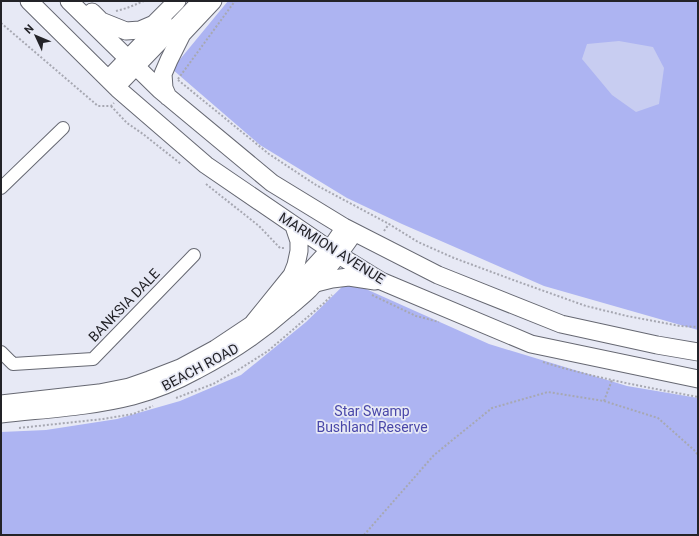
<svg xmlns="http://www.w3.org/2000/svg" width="699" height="536" font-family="Roboto,sans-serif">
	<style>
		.green { fill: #adb4f2 }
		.water { fill: #c8cdf1 }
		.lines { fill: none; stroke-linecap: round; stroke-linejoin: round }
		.minor-casing { stroke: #666872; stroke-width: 14 }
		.major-casing { stroke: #666872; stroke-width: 17 }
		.highway-casing { stroke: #666872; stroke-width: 19 }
		.path { stroke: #a7a8b2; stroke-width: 2; stroke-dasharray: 2 2; stroke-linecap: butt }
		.minor { stroke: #fff; stroke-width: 12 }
		.major { stroke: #fff; stroke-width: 15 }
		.highway { stroke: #fff; stroke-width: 17 }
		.labels { text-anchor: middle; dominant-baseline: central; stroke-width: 3.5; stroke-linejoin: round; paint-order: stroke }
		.street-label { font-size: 14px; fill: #232328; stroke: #e7e9f5 }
		.park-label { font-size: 14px; fill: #4947a9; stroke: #e7e9f5 }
	</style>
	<rect width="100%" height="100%" fill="#e7e9f5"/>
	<path class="green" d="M 228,1 L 698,1 L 698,330 L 544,286 L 402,224 L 347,198 L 260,145 L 172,69 Z
		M 348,281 L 489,344 L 627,386 L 698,398 L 698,535 L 1,535 L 1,432 L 46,430 L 117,419 L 180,401 L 241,375 L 306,322 Z"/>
	<path class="water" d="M 619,41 L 653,47 L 664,68 L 659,104 L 636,112 L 612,95 L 582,59 L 587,44 Z"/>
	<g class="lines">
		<g class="minor-casing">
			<path id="minor" d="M 1,188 L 63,128
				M 1,352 L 13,364 L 93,359 L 194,255"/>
		</g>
		<g class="major-casing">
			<path id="major" d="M 108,78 L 164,20
				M 117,87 L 200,1
				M 1,403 L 99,392 L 129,386 L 149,379 L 180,367 L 215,348 L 254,322 L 287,295 L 329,249 L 344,227
				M 1,415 C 45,410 90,408 133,397 C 156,391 177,382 197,371 C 230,354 260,334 287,310 C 295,303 303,297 310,290 C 327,272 341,253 355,233"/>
		</g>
		<g class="highway-casing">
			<path id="highway" d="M 29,1 L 118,89 L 206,165 L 329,249 L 381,281 L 531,344 L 698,379
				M 69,1 L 160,90 L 272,183 L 344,227 L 438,275 L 561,324 L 657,345 L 698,352
				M 92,12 L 101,21 L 126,31 L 140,30 L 154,24 L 177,1
				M 168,97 L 164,88 L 163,74 L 169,60 L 182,34 L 213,1
				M 316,283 L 332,279 L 349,277 L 375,281
				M 254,322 L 292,275 L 296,265 L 299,251 L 299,241 L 294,226"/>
		</g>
		<path class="path" d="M 116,11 L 127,8 L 144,1
			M 1,23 L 98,106 L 111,106 L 114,103
			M 178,79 L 235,1
			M 178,80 L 269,154 L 316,185 L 389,224 L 418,242 L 454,258 L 516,281 L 586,306 L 627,316 L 680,326 L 698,327
			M 111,106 L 127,123 L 143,134 L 181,164
			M 206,184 L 259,226 L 280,248 L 284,248
			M 384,231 L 389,224
			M 372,295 L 416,316 L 439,322
			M 543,362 C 594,378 646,387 698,397
			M 176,398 L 213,384 L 238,370 L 268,351 L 324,303 L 332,295
			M 604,401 L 612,380
			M 19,428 L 103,419 L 133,414 L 153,406
			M 364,535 L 434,455 L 492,408 L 548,392 L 604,401 L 658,418 L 694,450 L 698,455"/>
		<use href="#minor" class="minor"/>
		<use href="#major" class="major"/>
		<use href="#highway" class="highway"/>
	</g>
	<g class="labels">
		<g class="street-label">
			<text transform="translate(332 248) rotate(32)">MARMION AVENUE</text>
			<text transform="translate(124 305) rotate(-46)">BANKSIA DALE</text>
			<text transform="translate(200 367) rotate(-28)">BEACH ROAD</text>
		</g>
		<g class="park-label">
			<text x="372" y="411">Star Swamp<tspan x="372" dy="16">Bushland Reserve</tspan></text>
		</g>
	</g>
	<rect width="699" height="536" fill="none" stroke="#232328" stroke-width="4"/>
	<g transform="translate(36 36) rotate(314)" stroke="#e7e9f5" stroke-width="3" paint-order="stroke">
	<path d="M0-3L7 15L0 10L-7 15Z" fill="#232328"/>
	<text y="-6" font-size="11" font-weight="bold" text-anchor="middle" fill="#232328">N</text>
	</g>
</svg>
